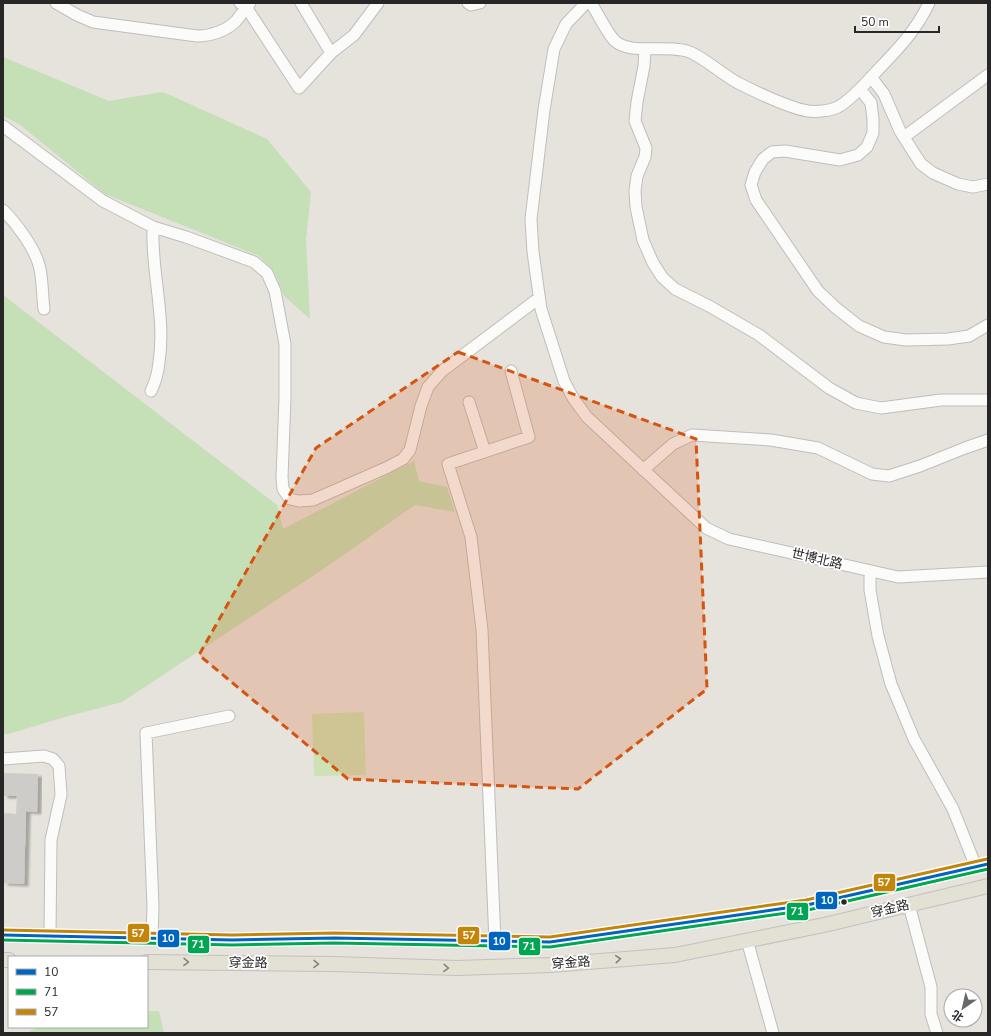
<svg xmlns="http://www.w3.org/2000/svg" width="991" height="1036" font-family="'Nunito Sans','Noto Sans SC',sans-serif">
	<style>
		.green { fill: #c5dfb7 }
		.pitch { fill: #cee2b6 }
		.building { fill: #ceccc8; filter: url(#shadow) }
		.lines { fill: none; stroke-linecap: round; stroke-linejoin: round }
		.minor-casing { stroke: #bfbebe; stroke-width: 13 }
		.major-casing { stroke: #c3c1bf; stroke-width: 16 }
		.minor { stroke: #fbfbfa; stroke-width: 11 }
		.major { stroke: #e3e1d4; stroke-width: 14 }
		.bus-1-casing { stroke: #fff; stroke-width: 6 }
		.bus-2-casing { stroke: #fff; stroke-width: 6 }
		.bus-3-casing { stroke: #fff; stroke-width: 6 }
		.bus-1 { stroke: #0065bd; stroke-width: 3 }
		.bus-2 { stroke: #00a651; stroke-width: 3 }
		.bus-3 { stroke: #c3860a; stroke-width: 3 }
		.oneway { stroke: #85847e }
		.marked { fill: #d5540f; fill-opacity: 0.2; stroke: #d5540f; stroke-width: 3; stroke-dasharray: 8 5; stroke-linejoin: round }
		.bus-dot { fill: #272727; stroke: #fff; stroke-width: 1.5 }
		.labels { text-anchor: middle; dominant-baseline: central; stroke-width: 3.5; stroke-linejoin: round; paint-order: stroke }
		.street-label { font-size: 13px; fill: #272727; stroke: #fff }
		.line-badge { stroke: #fff; stroke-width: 1.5 }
		.badge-label { font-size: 11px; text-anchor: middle; font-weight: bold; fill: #fff }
	</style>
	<defs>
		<filter id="shadow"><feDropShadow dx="4.5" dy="2.5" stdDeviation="1" flood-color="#0004"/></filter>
	</defs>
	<rect width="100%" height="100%" fill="#e6e2dc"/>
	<path class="green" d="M 3,57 L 109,101 L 163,92 L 267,139 L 311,192 L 306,239 L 310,319 L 284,296 L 274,271 L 259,256 L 105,194 L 19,124 L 3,116 Z
		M 3,295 L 277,505 L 283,529 L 414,461 L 419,481 L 447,487 L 455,512 L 415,505 L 322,570 L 122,702 L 65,717 L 8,734 L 3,734 Z
		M 147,1011 L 159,1011 L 164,1033 L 27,1033 L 38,1027 L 147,1027 Z"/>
	<path class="pitch" d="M 364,712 L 366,775 L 314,776 L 312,714 Z"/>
	<path class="building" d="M 3,773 L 38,774 L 37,812 L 26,811 L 24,884 L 3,883 L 3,813 L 16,814 L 17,796 L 3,796 Z"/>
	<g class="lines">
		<g class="minor-casing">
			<path id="minor" d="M 56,3 L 77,15 L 93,22 L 197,36 C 211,36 226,31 236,21 C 241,15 245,8 250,3
				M 240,3 L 246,7 L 299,88 L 331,53 L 354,35 L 378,3
				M 301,3 L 331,53
				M 468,3 L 471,5 L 480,3
				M 586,3 L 566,24 L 554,49 L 544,110 L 531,219 L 533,252 L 541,309 L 564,381 L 573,398 L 587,417 L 706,528 L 729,539 L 898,577 L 988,572
				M 591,3 C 597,12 608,35 615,41 C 631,56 672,43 692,53 C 708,61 722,74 738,83 C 756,92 789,108 808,111 C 817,112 830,111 838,107 C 849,101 867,82 876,72 C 897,50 916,31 929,3
				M 645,49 L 644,66 L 637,102 L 635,121 L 646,148 L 645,157 L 637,176 L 635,191 L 636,207 L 643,240 L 653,263 L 662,277 L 675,289 L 709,306 L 759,335 L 829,388 L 856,403 L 881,408 L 941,400 L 988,400
				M 871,77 L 884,94 L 900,131 L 921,164 L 933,173 L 958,184 L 973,187 L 988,184
				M 860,89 L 871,103 L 873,119 L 873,133 L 867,147 L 858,155 L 840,160 L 785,151 L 772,152 L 763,159 L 755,172 L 751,185 L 756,200 L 818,291 L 836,308 L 859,326 L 884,337 L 906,340 L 948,339 L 969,336 L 988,325
				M 3,126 L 103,201 L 153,227 L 186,237 L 254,262 L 267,273 L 275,291 L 285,344 L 285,398 L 282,477 L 283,489 L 290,499 L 299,501 L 313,500 L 388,467 L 403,459 L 410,450 L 421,406 L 428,387 L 442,371 L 539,298
				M 904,137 L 988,75
				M 3,210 C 16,223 34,247 39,265 C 43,279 42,295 44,309
				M 151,391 C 156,381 158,373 159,362 C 166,316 151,272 153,227
				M 469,402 L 485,452
				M 643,470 L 673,444 L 692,435 L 771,440 L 818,448 L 872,474 L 889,476 L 920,466 L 965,448 L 988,440
				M 870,571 L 870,590 L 878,636 L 891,684 L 914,739 L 953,809 L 976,867
				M 3,759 L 44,756 L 53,759 L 59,766 L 61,795 L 51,840 L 50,935
				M 909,905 L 931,987 L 931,1014 L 937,1033
				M 152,938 L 153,906 L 146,733 L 229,716
				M 747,940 L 773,1033
				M 495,942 L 482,630 L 471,537 L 448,464 L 529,437 L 511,371"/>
		</g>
		<g class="major-casing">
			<path id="major" d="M 3,935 L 232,940 L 334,938 L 550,942 L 807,905 L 988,864
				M 3,960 L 9,960
				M 147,962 L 334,964 L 457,968 L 551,965 L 675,955 L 824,925 L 988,886"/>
		</g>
		<use href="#minor" class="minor"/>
		<use href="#major" class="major"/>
		<g class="bus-1-casing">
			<path id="bus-1" d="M 3,935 L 232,940 L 334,938 L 550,942 L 807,905 L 988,864"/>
		</g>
		<g class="bus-2-casing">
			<path id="bus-2" d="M 3,940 L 232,945 L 334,943 L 550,947 L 808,910 L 988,869"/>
		</g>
		<g class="bus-3-casing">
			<path id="bus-3" d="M 3,930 L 232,935 L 334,933 L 550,937 L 806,900 L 987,859"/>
		</g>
		<use href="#bus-1" class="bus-1"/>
		<use href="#bus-2" class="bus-2"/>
		<use href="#bus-3" class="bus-3"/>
	</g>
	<defs><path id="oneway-chevron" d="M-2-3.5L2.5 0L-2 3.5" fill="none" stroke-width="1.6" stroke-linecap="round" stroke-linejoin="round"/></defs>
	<g class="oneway">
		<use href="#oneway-chevron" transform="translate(618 959) rotate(-5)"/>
		<use href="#oneway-chevron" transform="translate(186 962) rotate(1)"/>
		<use href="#oneway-chevron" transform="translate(316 964) rotate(1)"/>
		<use href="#oneway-chevron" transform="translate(446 968) rotate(2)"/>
	</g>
	<path class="marked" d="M 458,352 L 696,439 L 707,689 L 578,789 L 348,779 L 199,655 L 316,448 Z"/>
	<circle class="bus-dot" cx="844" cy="902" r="3.5"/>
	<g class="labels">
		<g class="street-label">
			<text transform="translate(817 559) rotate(13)">世博北路</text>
			<text transform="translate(890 909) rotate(-13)">穿金路</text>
			<text transform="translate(248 963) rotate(1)">穿金路</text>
			<text transform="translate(571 963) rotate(-4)">穿金路</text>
		</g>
	</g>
	<g class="line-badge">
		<rect x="873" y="873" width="23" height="19" rx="4" fill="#c3860a"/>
		<rect x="815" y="891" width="23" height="19" rx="4" fill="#0065bd"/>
		<rect x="786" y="902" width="23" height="19" rx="4" fill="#00a651"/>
		<rect x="127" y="923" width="23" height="20" rx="4" fill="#c3860a"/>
		<rect x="457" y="926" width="23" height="19" rx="4" fill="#c3860a"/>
		<rect x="157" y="929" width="23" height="19" rx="4" fill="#0065bd"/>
		<rect x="488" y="931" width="23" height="20" rx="4" fill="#0065bd"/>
		<rect x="187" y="935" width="23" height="19" rx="4" fill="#00a651"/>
		<rect x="518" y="937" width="23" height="19" rx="4" fill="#00a651"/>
	</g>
	<g class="badge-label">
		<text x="884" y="886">57</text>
		<text x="827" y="904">10</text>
		<text x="797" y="915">71</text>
		<text x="138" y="937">57</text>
		<text x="469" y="939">57</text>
		<text x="168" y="942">10</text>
		<text x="499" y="945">10</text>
		<text x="198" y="948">71</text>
		<text x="529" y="950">71</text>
	</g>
	<rect width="991" height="1036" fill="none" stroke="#272727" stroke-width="8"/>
	<rect x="8" y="956" width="140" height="72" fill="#ffffff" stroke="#a9a9a9"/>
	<rect x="16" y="969" width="20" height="6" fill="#0065bd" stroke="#a9a9a9"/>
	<text x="44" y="976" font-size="12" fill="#272727">10</text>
	<rect x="16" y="989" width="20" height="6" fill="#00a651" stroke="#a9a9a9"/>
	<text x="44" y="996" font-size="12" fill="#272727">71</text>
	<rect x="16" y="1009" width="20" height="6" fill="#c3860a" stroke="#a9a9a9"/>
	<text x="44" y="1016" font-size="12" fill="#272727">57</text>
	<g transform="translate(963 1008) rotate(214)"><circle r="19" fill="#ffffff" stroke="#a9a9a9"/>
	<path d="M0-3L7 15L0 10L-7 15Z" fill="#6a6866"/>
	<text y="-6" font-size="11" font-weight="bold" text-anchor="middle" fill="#272727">北</text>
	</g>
	<path d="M855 26v6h84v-6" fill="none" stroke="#272727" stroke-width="2"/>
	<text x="861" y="26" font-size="12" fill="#272727" stroke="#ffffff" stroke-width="3" paint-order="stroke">50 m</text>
</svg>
